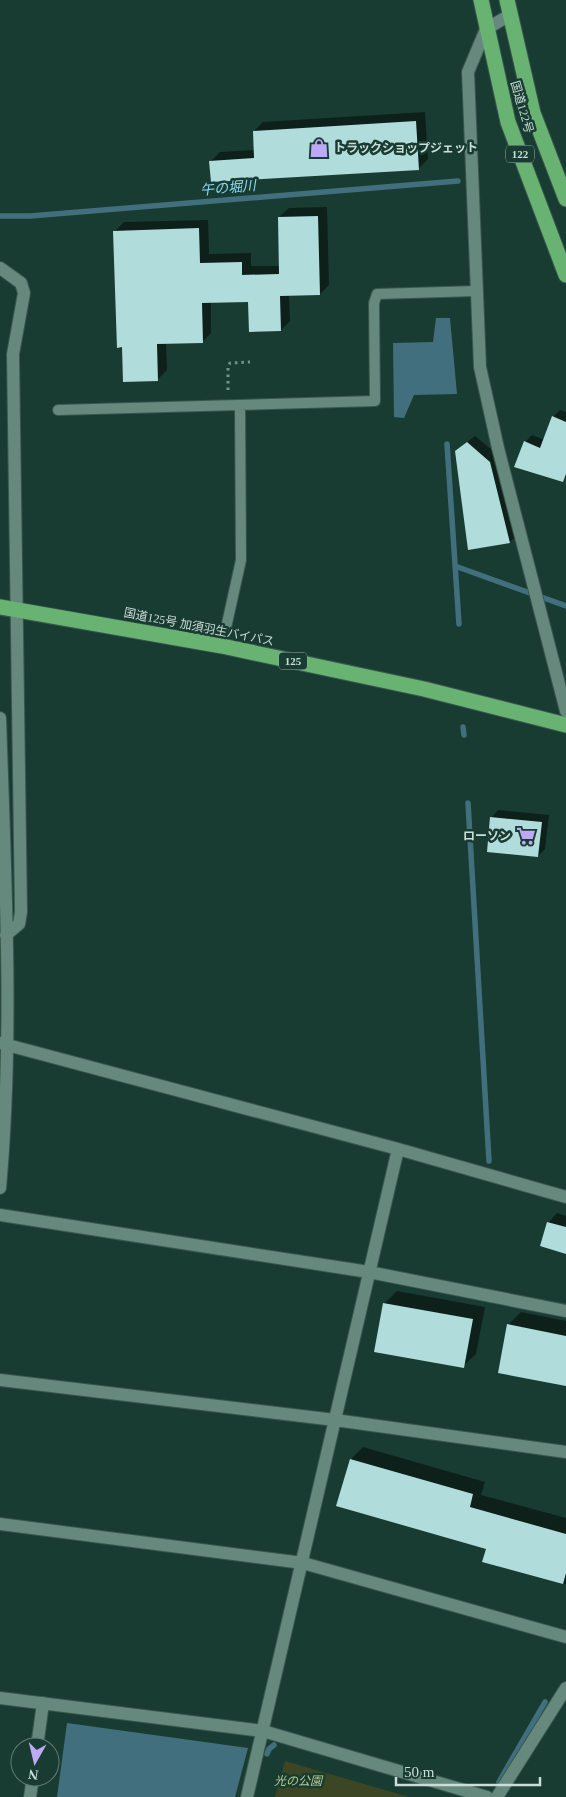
<svg xmlns="http://www.w3.org/2000/svg" width="566" height="1797" font-family="'Times New Roman','Noto Sans JP',serif">
	<style>
		.green { fill: #3c4524 }
		.water { fill: #426f7e }
		.shadow { fill: #0007 }
		.lines { fill: none; stroke-linecap: round; stroke-linejoin: round }
		.stream { stroke: #426f7e; stroke-width: 5.5 }
		.building { fill: #b1dcdc }
		.lane-casing { stroke: #39574f; stroke-width: 12 }
		.street-casing { stroke: #39574f; stroke-width: 14 }
		.secondary-casing { stroke: #39574f; stroke-width: 14 }
		.highway-casing { stroke: #39574f; stroke-width: 17 }
		.path { stroke: #78928a; stroke-width: 3; stroke-dasharray: 2.5 4; stroke-linecap: butt }
		.lane { stroke: #65897d; stroke-width: 10 }
		.street { stroke: #65897d; stroke-width: 12 }
		.secondary { stroke: #65897d; stroke-width: 12 }
		.highway { stroke: #69b372; stroke-width: 15 }
		.labels { text-anchor: middle; dominant-baseline: central; stroke-width: 5; stroke-linejoin: round; paint-order: stroke }
		.shield { fill: #193c32; stroke: #95ada5; stroke-width: 1 }
		.shield-label { font-size: 11px; font-weight: bold; fill: #caddd6 }
		.street-label { font-size: 12px; fill: #caddd6; stroke: #193c32 }
		.poi-label { font-size: 12px; font-weight: bold; fill: #caddd6; stroke: #193c32; text-anchor: start }
		.park-label { font-size: 12px; font-style: italic; fill: #bacd8f; stroke: #193c32 }
		.water-label { font-size: 14px; font-style: italic; fill: #8cdaf4; stroke: #193c32 }
	</style>
	<rect width="100%" height="100%" fill="#193c32"/>
	<path class="green" d="M 285,1761 L 409,1797 L 275,1797 Z"/>
	<path class="water" d="M 436,318 L 450,318 L 457,394 L 414,395 L 404,418 L 394,417 L 393,343 L 433,342 Z
		M 67,1723 L 248,1748 L 235,1797 L 57,1797 Z"/>
	<path class="shadow" d="M 425,112 L 428,159 L 418,169 L 211,161 L 220,152 L 255,150 L 254,131 L 263,122 Z
		M 327,207 L 329,285 L 320,294 L 289,295 L 290,321 L 281,330 L 249,300 L 211,301 L 211,333 L 202,342 L 166,343 L 167,370 L 157,380 L 123,346 L 115,231 L 124,222 L 208,220 L 209,254 L 251,253 L 251,266 L 281,266 L 279,217 L 289,208 Z
		M 560,410 L 566,412 L 566,477 L 562,481 L 525,442 L 532,435 L 545,440 L 553,417 Z
		M 475,436 L 497,454 L 517,535 L 510,542 L 456,451 Z
		M 498,810 L 549,815 L 545,849 L 538,856 L 491,818 Z
		M 557,1213 L 566,1216 L 566,1252 L 548,1223 Z
		M 397,1291 L 485,1307 L 476,1354 L 463,1366 L 384,1304 Z
		M 521,1312 L 566,1321 L 566,1384 L 508,1325 Z
		M 363,1447 L 485,1482 L 481,1495 L 566,1518 L 566,1584 L 483,1561 L 487,1548 L 351,1459 Z"/>
	<g class="lines">
		<path class="stream" d="M 0,216 L 30,216 L 458,181
			M 447,444 L 459,624
			M 455,566 L 566,606
			M 463,727 L 464,735
			M 468,803 L 489,1161
			M 267,1754 L 269,1749 L 274,1745
			M 499,1782 L 545,1702"/>
	</g>
	<path class="building" d="M 416,121 L 419,170 L 211,182 L 209,161 L 254,158 L 253,131 Z
		M 318,216 L 320,295 L 280,296 L 281,331 L 249,332 L 248,302 L 202,303 L 203,343 L 157,344 L 158,381 L 123,382 L 122,347 L 117,348 L 113,231 L 199,228 L 200,263 L 242,262 L 242,275 L 279,274 L 278,217 Z
		M 552,416 L 566,422 L 566,474 L 563,482 L 514,467 L 524,441 L 540,448 Z
		M 467,442 L 490,462 L 510,543 L 468,550 L 455,451 Z
		M 490,817 L 542,822 L 538,857 L 487,852 Z
		M 547,1222 L 566,1227 L 566,1254 L 540,1246 Z
		M 383,1303 L 473,1319 L 464,1368 L 374,1352 Z
		M 507,1324 L 566,1336 L 566,1386 L 498,1373 Z
		M 350,1459 L 473,1494 L 470,1507 L 566,1534 L 566,1573 L 563,1584 L 482,1562 L 486,1549 L 336,1506 Z"/>
	<g class="lines">
		<g class="lane-casing">
			<path id="lane" d="M 58,410 L 375,401 L 374,303 L 377,294 L 476,291
				M 222,646 L 241,560 L 240,405"/>
		</g>
		<g class="street-casing">
			<path id="street" d="M 0,268 L 21,283 L 24,293 L 13,354 L 21,912 L 19,924 L 6,935
				M 0,1043 L 398,1149 L 566,1197
				M 0,1215 L 369,1272 L 566,1311
				M 0,1380 L 335,1420 L 566,1452
				M 0,1524 L 303,1563 L 566,1637
				M 0,1698 L 263,1731 L 487,1797
				M 37,1747 L 43,1703
				M 30,1797 L 33,1777
				M 247,1797 L 398,1149
				M 497,1797 L 566,1688"/>
		</g>
		<g class="secondary-casing">
			<path id="secondary" d="M 510,15 L 486,29 L 468,72 L 480,367 L 498,448 L 566,711
				M 0,718 C 5,874 14,1032 0,1188"/>
		</g>
		<g class="highway-casing">
			<path id="highway" d="M 481,0 L 508,122 L 566,275
				M 507,0 L 533,113 L 566,199
				M 0,607 L 222,646 L 424,689 L 566,725"/>
		</g>
		<path class="path" d="M 228,390 L 228,366 L 230,363 L 250,362"/>
		<use href="#lane" class="lane"/>
		<use href="#street" class="street"/>
		<use href="#secondary" class="secondary"/>
		<use href="#highway" class="highway"/>
	</g>
	<defs>
		<g id="shop-bare" transform="scale(1.5)"><path d="M-5-2.5h2.3a2.7 3.5 0 0 1 5.4 0H5L5.5 6h-11ZM-1.5-2.5h3a1.5 2.3 0 0 0-3 0Z" fill="#bda9f5" stroke="#193c32" stroke-width="2.5" paint-order="stroke"/></g>
		<g id="supermarket-bare" transform="scale(1.5)"><path d="M-6-5.5h2.5l.6 2H6L4.5 2H-2.5L-4.4-4H-6ZM-1.5 3.2a1.3 1.3 0 1 0 .1 0ZM3 3.2a1.3 1.3 0 1 0 .1 0Z" fill="#bda9f5" stroke="#193c32" stroke-width="2.5" paint-order="stroke"/></g>
	</defs>
	<g fill-rule="evenodd">
		<use href="#shop-bare" x="319" y="148"/>
		<use href="#supermarket-bare" x="526" y="836"/>
	</g>
	<g class="labels">
		<g class="shield">
			<rect x="506" y="145.5" width="28" height="17" rx="4"/>
			<rect x="279" y="652.5" width="28" height="17" rx="4"/>
		</g>
		<g class="shield-label">
			<text x="520" y="154">122</text>
			<text x="293" y="661">125</text>
		</g>
		<g class="street-label">
			<text transform="translate(522 107) rotate(74)">国道122号</text>
			<text transform="translate(199 627) rotate(11)">国道125号 加須羽生バイパス</text>
		</g>
		<g class="poi-label">
			<text x="334" y="148">トラックショップジェット</text>
			<text x="511" y="836" text-anchor="end">ローソン</text>
		</g>
		<g class="park-label">
			<text x="298" y="1781">光の公園</text>
		</g>
		<g class="water-label">
			<text transform="translate(228 188) rotate(-5)">午の堀川</text>
		</g>
	</g>
	<g transform="translate(35 1762) rotate(188)"><circle r="24" fill="#193c32" stroke="#607c74"/>
	<path d="M0-4L9 19L0 12L-9 19Z" fill="#bda9f5"/>
	<text y="-8" font-size="14" font-weight="bold" text-anchor="middle" fill="#caddd6">N</text>
	</g>
	<path d="M396 1777v8h144v-8" fill="none" stroke="#caddd6" stroke-width="2.5"/>
	<text x="404" y="1777" font-size="15" fill="#caddd6" stroke="#193c32" stroke-width="4" paint-order="stroke">50 m</text>
</svg>
